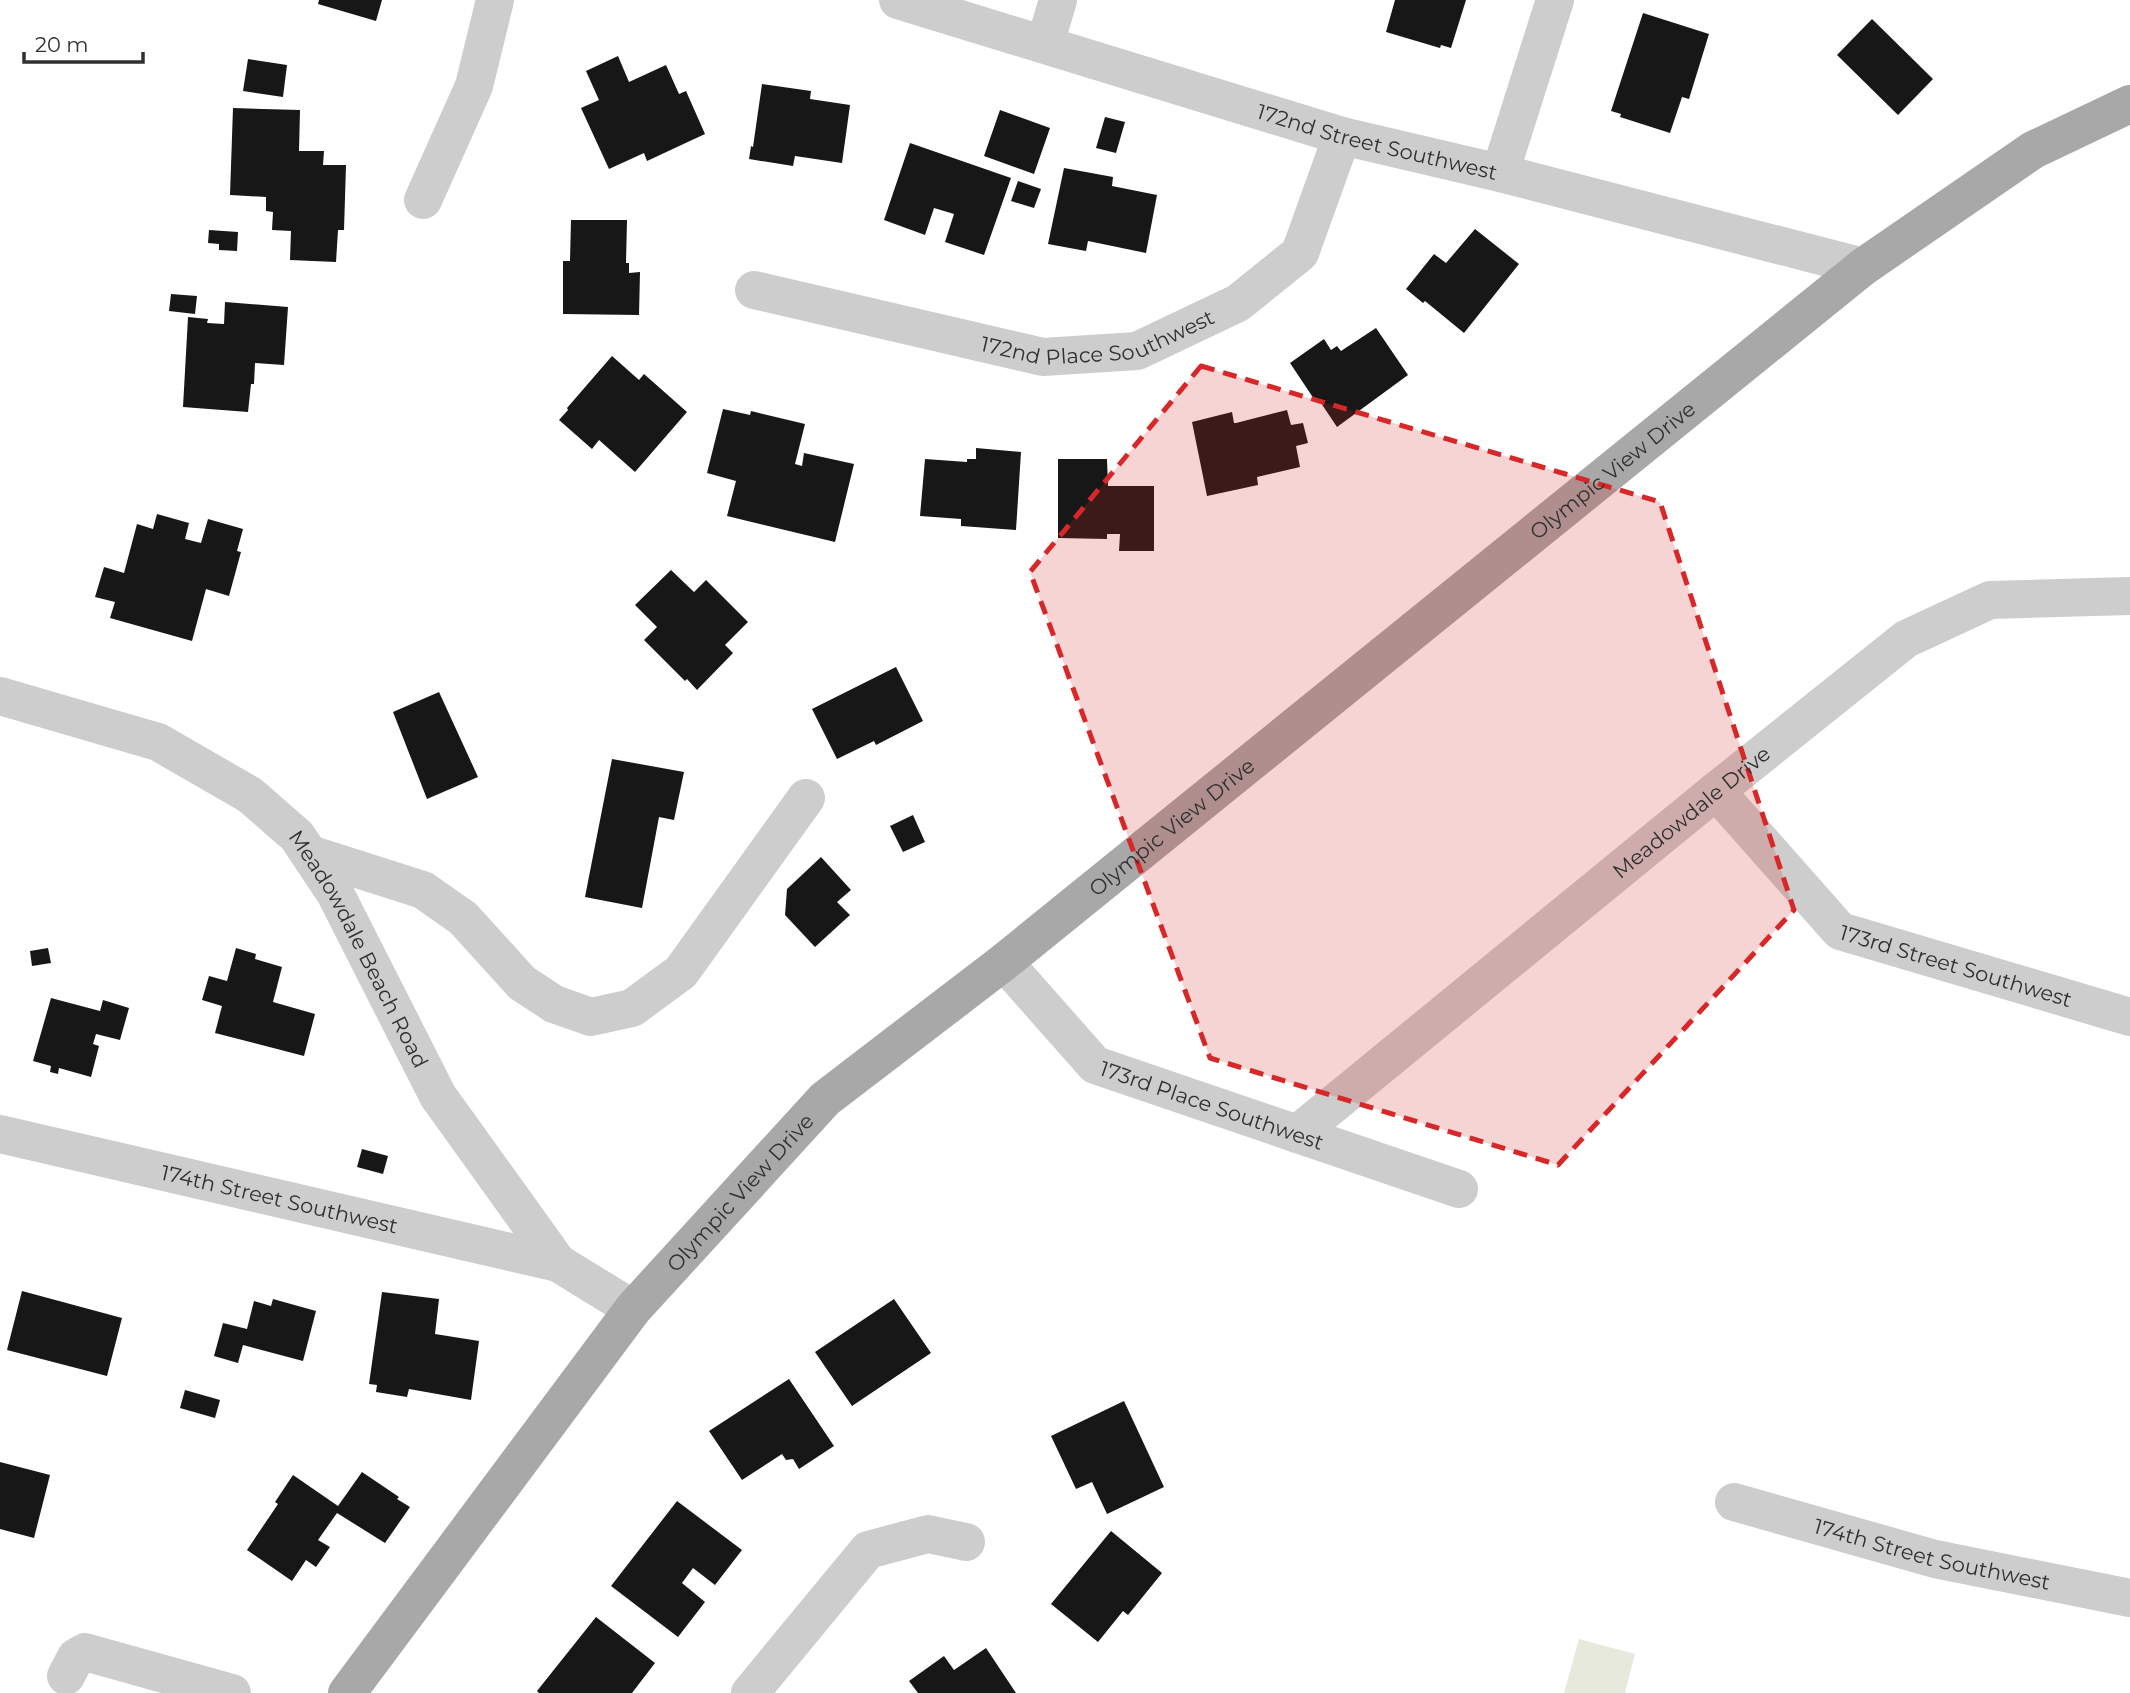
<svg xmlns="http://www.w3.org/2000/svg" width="2130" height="1693" font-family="Montserrat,sans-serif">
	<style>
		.green { fill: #e6e9dc }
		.building { fill: #171717 }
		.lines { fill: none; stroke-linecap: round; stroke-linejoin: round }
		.minor { stroke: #cdcdcd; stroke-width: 38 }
		.major { stroke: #a8a8a8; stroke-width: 38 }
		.marked { fill: #d62828; fill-opacity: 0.2; stroke: #d62828; stroke-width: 5; stroke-dasharray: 14 9; stroke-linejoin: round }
		.labels { text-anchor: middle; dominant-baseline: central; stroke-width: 7; stroke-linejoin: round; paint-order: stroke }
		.street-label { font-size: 21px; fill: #303030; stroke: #fff }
	</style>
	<rect width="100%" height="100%" fill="#fff"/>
	<path class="green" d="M 1579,1639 L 1635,1654 L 1625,1693 L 1564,1693 Z"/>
	<path class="building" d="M 319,0 L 382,0 L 376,21 L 318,4 Z
		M 1395,0 L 1466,0 L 1451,48 L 1441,45 L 1440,48 L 1386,32 Z
		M 1643,13 L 1709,34 L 1689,99 L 1682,97 L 1670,133 L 1620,117 L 1621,114 L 1611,111 Z
		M 1872,19 L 1933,79 L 1898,115 L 1837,55 Z
		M 618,56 L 629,82 L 666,65 L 679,94 L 686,91 L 705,134 L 647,161 L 644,153 L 609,169 L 581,108 L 599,100 L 586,71 Z
		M 248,59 L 287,65 L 283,97 L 243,91 Z
		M 762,84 L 811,91 L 810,99 L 850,105 L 842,163 L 795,156 L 793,166 L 749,159 L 751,146 L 753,147 Z
		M 233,108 L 300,110 L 299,151 L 324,151 L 323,165 L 346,165 L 344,230 L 338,230 L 336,262 L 290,260 L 291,231 L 272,230 L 273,212 L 266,211 L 266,197 L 230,195 Z
		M 1000,110 L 1050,128 L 1034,174 L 984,156 Z
		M 1105,117 L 1125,122 L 1116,153 L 1096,148 Z
		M 910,143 L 1011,178 L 984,255 L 945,242 L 954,214 L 934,208 L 925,235 L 884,220 Z
		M 1064,168 L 1113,177 L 1112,186 L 1157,195 L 1146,253 L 1088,241 L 1086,251 L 1048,244 Z
		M 1018,181 L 1041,189 L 1034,208 L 1011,201 Z
		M 571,220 L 627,220 L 626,263 L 629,263 L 629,273 L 640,272 L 639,315 L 563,314 L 563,261 L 570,261 Z
		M 1475,229 L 1519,264 L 1464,333 L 1425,301 L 1423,303 L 1406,289 L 1434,254 L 1446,263 Z
		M 209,230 L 238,232 L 237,251 L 219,250 L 219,244 L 208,243 Z
		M 171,294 L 197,296 L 195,314 L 169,311 Z
		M 225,302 L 288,307 L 284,365 L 255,363 L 254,384 L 251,384 L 248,412 L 183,407 L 188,317 L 208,319 L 207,323 L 224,324 Z
		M 1376,328 L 1408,375 L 1337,427 L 1319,400 L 1316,402 L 1290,363 L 1324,339 L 1331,350 L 1337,346 L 1341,351 Z
		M 612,356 L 639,380 L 644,374 L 687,412 L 635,472 L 599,440 L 592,449 L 559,420 L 568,410 L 567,408 Z
		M 723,409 L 750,415 L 751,411 L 805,424 L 795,464 L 802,466 L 804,453 L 854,464 L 835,542 L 727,516 L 736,481 L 707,473 Z
		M 1287,410 L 1291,425 L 1303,423 L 1308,443 L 1296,446 L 1300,467 L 1257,477 L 1258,485 L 1207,496 L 1192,422 L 1232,412 L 1234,423 L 1236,423 Z
		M 976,448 L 1021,452 L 1016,530 L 961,526 L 961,519 L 920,516 L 925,459 L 967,462 L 967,459 L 976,459 Z
		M 1058,459 L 1107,459 L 1108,486 L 1154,486 L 1154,551 L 1119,551 L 1120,534 L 1107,534 L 1107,539 L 1058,538 Z
		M 157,514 L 189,523 L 185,539 L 201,543 L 208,519 L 243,529 L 237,551 L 241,552 L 229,596 L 206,589 L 192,641 L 110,618 L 115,602 L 95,597 L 104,567 L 124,573 L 137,524 L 153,529 Z
		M 671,570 L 694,592 L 706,580 L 748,622 L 725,645 L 733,653 L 697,690 L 687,679 L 685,681 L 644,640 L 657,627 L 635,605 Z
		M 896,667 L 923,721 L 876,745 L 874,741 L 837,759 L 812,709 Z
		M 439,692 L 478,777 L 427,799 L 393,712 Z
		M 612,759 L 684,772 L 674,820 L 659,817 L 642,908 L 585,897 Z
		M 913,815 L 925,842 L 903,852 L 890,826 Z
		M 821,857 L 851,890 L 837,902 L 850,915 L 815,947 L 785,915 L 787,889 Z
		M 48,948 L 51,963 L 32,966 L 30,951 Z
		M 236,948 L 256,954 L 255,959 L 282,967 L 273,1002 L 315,1014 L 304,1056 L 215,1033 L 222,1006 L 202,1000 L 209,976 L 227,981 Z
		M 51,998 L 100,1011 L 103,1000 L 129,1008 L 120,1040 L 96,1034 L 93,1044 L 99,1046 L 91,1077 L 59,1068 L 58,1074 L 50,1072 L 51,1066 L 33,1061 Z
		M 362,1149 L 388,1156 L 383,1174 L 357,1167 Z
		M 22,1291 L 122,1318 L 107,1376 L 7,1350 Z
		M 382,1292 L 439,1299 L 435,1334 L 479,1341 L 471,1400 L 409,1389 L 407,1397 L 376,1392 L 377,1385 L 369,1384 Z
		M 273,1299 L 316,1311 L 303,1361 L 243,1345 L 238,1363 L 214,1356 L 223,1323 L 247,1329 L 254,1301 L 271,1306 Z
		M 894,1299 L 931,1353 L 852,1406 L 815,1352 Z
		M 789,1379 L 834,1446 L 799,1469 L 793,1459 L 786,1460 L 782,1454 L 742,1480 L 709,1431 Z
		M 185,1390 L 220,1400 L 215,1418 L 180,1408 Z
		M 1124,1401 L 1164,1487 L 1107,1514 L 1092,1482 L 1076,1489 L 1051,1436 Z
		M 0,1462 L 50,1475 L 34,1538 L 0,1529 Z
		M 362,1472 L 399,1497 L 397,1499 L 410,1507 L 385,1543 L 337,1513 L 318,1540 L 330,1547 L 316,1567 L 306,1560 L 292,1581 L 247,1550 L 278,1504 L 275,1502 L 293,1475 L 338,1506 Z
		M 677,1501 L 742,1550 L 715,1585 L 693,1568 L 682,1583 L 705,1602 L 678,1637 L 611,1586 Z
		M 1111,1531 L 1162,1573 L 1128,1615 L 1123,1611 L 1098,1642 L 1051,1604 Z
		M 596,1617 L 655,1663 L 632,1693 L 539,1693 L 537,1691 Z
		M 986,1648 L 1016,1693 L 918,1693 L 909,1681 L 944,1656 L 954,1670 Z"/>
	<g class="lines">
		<g class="minor">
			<path id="s1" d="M 898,0 L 1342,136 L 1500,173 L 1863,267"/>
			<path d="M 1045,44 L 1058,0"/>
			<path d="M 1500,173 L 1555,0"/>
			<path d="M 423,200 L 474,86 L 495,0"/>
			<path id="s2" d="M 754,290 L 1043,357 L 1137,351 L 1238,303 L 1300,253 L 1342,136"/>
			<path id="s3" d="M 0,696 L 158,742 L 250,795 L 297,836 L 335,893 L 438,1096 L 558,1263 L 633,1309"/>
			<path id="s4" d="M 1716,791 L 1840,931 L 2130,1017"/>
			<path d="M 310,854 L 423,890 L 463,918 L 522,983 L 554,1004 L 591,1017 L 632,1008 L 681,972 L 806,798"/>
			<path id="s5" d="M 1004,962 L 1095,1065 L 1459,1189"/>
			<path id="s6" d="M 0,1134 L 558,1263"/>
			<path id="s7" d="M 1297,1134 L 1716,791 L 1906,639 L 1990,600 L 2130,596"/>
			<path id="s8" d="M 1734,1502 L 1935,1559 L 2130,1598"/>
			<path d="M 66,1676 L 76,1657 L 85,1652 L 232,1693"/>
			<path d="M 750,1693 L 868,1550 L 928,1534 L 966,1542"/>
		</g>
		<path class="major" id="s9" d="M 347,1693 L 633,1309 L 825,1099 L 1004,962 L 1863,267 L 2033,150 L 2130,104"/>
	</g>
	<path class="marked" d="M 1201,366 L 1660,502 L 1794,910 L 1558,1165 L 1210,1058 L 1030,572 Z"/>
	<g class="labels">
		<g class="street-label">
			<text stroke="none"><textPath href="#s1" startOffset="500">172nd Street Southwest</textPath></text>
			<text stroke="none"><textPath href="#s2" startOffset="354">172nd Place Southwest</textPath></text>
			<text stroke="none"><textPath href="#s9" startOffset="1771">Olympic View Drive</textPath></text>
			<text stroke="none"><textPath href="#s7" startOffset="509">Meadowdale Drive</textPath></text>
			<text stroke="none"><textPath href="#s9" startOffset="1204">Olympic View Drive</textPath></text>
			<text stroke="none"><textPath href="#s3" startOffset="462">Meadowdale Beach Road</textPath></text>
			<text stroke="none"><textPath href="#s4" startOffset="308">173rd Street Southwest</textPath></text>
			<text stroke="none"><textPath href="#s5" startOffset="261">173rd Place Southwest</textPath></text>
			<text stroke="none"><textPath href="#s9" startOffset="637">Olympic View Drive</textPath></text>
			<text stroke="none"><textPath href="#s6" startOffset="287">174th Street Southwest</textPath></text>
			<text stroke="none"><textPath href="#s8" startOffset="205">174th Street Southwest</textPath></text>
		</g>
	</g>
	<path d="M24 52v10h119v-10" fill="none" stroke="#303030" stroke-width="3.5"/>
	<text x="35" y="52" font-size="21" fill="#303030" stroke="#ffffff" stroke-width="5" paint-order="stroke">20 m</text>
</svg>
